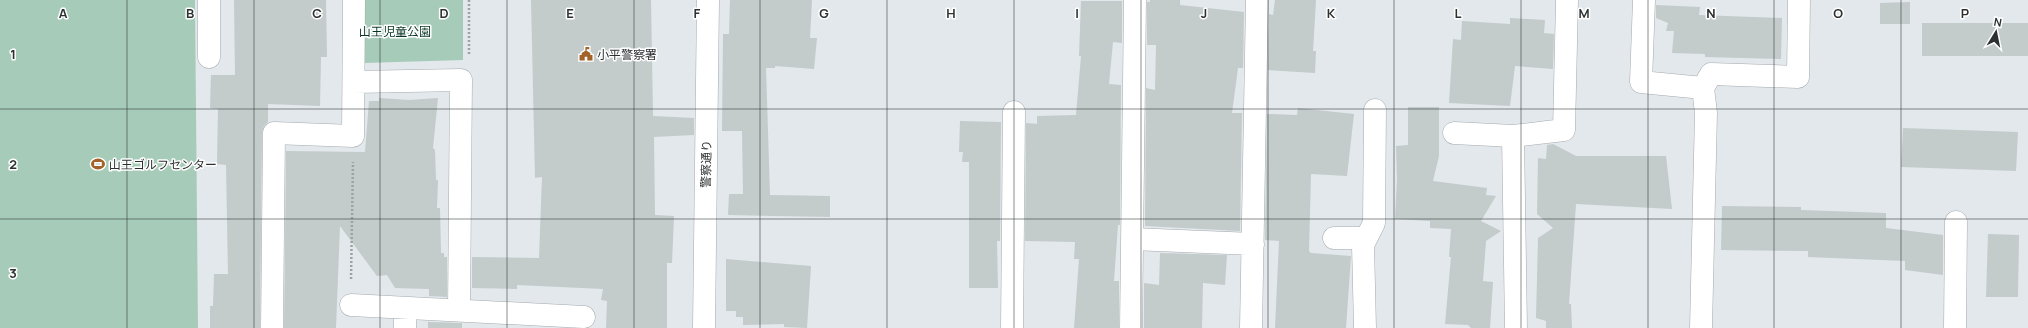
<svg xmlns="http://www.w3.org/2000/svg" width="2028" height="328" font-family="Manrope,'Noto Sans JP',sans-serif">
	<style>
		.green { fill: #a6cbb8 }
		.building { fill: #c3cbcb }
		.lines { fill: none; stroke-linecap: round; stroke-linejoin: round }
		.minor-casing { stroke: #a5aaae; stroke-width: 23 }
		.path { stroke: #9da2a5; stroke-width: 2.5; stroke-dasharray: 2 2; stroke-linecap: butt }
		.minor { stroke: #fff; stroke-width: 22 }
		.grid { fill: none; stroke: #2d3031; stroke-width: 1; stroke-opacity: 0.55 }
		.labels { text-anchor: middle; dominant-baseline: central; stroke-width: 3; stroke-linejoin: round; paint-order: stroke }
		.park-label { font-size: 12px; fill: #093525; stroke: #fff }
		.poi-label { font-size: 12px; fill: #2d3031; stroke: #fff; text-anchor: start }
		.street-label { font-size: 12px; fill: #2d3031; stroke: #fff }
		.grid-label { font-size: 13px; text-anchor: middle; font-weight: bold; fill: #2d3031; stroke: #fff; stroke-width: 3; stroke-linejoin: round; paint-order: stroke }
	</style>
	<rect width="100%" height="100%" fill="#e2e8ec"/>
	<path class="green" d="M 0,0 L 195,0 L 198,328 L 0,328 Z
		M 363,0 L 463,0 L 463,60 L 364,63 Z"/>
	<path class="building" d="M 234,0 L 326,0 L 327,57 L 321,57 L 320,106 L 268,104 L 268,122 L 264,126 L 262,132 L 260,328 L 210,328 L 210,306 L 213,306 L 214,274 L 228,274 L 226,165 L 217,164 L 218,109 L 210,108 L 211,75 L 235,75 Z
		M 531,0 L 651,0 L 653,116 L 694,118 L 694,135 L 654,137 L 655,215 L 674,216 L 672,263 L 667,263 L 667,328 L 606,328 L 607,301 L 601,300 L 603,289 L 517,285 L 517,289 L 472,288 L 472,257 L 539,258 L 542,177 L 535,178 Z
		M 730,0 L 812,0 L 810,38 L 817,38 L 814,69 L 775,66 L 775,68 L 766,68 L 770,195 L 830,196 L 830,217 L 728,215 L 729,194 L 743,194 L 742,131 L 722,131 L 723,34 L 729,34 Z
		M 1150,0 L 1180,0 L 1180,5 L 1244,12 L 1243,68 L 1238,68 L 1232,113 L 1242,113 L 1240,231 L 1145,226 L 1146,88 L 1155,90 L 1156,45 L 1147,45 L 1147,2 L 1150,2 Z
		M 1275,0 L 1316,0 L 1313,51 L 1316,51 L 1315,73 L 1268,70 L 1269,14 L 1273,15 Z
		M 1081,1 L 1122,1 L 1122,43 L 1113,42 L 1109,84 L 1121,85 L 1120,225 L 1118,225 L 1114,281 L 1119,281 L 1119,328 L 1074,328 L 1079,259 L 1074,259 L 1075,242 L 1025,241 L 1026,123 L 1037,124 L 1037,116 L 1076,115 L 1081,56 L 1079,56 Z
		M 1910,2 L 1910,24 L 1880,24 L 1880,3 Z
		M 1656,5 L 1700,7 L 1699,15 L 1782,18 L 1781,59 L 1705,57 L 1705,54 L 1672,53 L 1674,31 L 1666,31 L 1668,23 L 1656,18 Z
		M 1510,18 L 1545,20 L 1544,33 L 1554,34 L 1553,69 L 1515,66 L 1510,106 L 1449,103 L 1453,39 L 1461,40 L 1462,21 L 1510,24 Z
		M 1922,23 L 2028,23 L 2028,56 L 1922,56 Z
		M 379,98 L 409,100 L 438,98 L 433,148 L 435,150 L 436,180 L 438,180 L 437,208 L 440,208 L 441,253 L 444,253 L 444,257 L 447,257 L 447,297 L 429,296 L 429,289 L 395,288 L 387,275 L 377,276 L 340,226 L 336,328 L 284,328 L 286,151 L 365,152 L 369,101 L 379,101 Z
		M 1408,107 L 1439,107 L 1439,156 L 1433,181 L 1487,188 L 1486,195 L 1496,196 L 1481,221 L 1501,231 L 1486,241 L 1483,281 L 1493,282 L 1490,328 L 1471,328 L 1468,325 L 1445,324 L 1451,257 L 1449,257 L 1451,229 L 1430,228 L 1430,221 L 1395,219 L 1397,179 L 1396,146 L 1408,145 Z
		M 1298,108 L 1354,114 L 1347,176 L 1311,174 L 1309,251 L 1311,253 L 1351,256 L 1346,328 L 1275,328 L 1279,241 L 1265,240 L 1267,114 L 1297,115 Z
		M 960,121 L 1001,122 L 1000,241 L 997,241 L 998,288 L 969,288 L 969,162 L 962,162 L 963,152 L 959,152 Z
		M 1903,128 L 2018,132 L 2016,171 L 1901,167 Z
		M 1553,144 L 1576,156 L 1666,156 L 1672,209 L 1576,204 L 1569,304 L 1571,304 L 1572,328 L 1546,328 L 1546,321 L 1536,318 L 1538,238 L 1553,228 L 1537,214 L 1538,158 L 1546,159 L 1547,145 Z
		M 1722,206 L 1801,207 L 1801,210 L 1886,213 L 1886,228 L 1943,235 L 1943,275 L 1905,270 L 1905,261 L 1808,257 L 1808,251 L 1721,250 Z
		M 1988,234 L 2019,235 L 2018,297 L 1986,297 Z
		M 1160,253 L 1227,255 L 1225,285 L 1203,283 L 1202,328 L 1144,328 L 1144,283 L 1159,285 Z
		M 726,259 L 811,266 L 807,328 L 784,327 L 784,324 L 743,325 L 743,317 L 736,317 L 736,311 L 726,311 Z
		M 428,322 L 462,323 L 462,328 L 428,328 Z"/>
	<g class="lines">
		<g class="minor-casing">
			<path id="minor" d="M 1644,0 L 1641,82 L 1703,88
				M 209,57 L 209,0
				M 354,82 L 461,80 L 459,310
				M 1454,133 L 1513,136
				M 1334,238 L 1366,238
				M 1132,239 L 1253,244
				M 351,305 L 584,317
				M 405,308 L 405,328
				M 272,328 L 274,133 L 353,136 L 354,0
				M 704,328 L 708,0
				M 1012,328 L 1014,112
				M 1131,328 L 1135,0
				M 1251,328 L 1257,0
				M 1365,328 L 1363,245 L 1374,223 L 1375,110
				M 1516,328 L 1513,136 L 1564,130 L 1567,0
				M 1701,328 L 1706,113 L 1703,88 L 1711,74 L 1798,77 L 1799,0
				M 1955,328 L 1956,222"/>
		</g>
		<path class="path" d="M 469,0 L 469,55
			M 351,279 L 353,162"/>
		<use href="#minor" class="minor"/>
	</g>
	<path class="grid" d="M 127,0 L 127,328M 254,0 L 254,328M 380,0 L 380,328M 507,0 L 507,328M 634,0 L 634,328M 760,0 L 760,328M 887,0 L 887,328M 1014,0 L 1014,328M 1141,0 L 1141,328M 1268,0 L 1268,328M 1394,0 L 1394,328M 1521,0 L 1521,328M 1648,0 L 1648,328M 1774,0 L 1774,328M 1901,0 L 1901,328M 0,109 L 2028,109M 0,219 L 2028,219"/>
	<defs>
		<g id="civic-bare" transform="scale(1.08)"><path d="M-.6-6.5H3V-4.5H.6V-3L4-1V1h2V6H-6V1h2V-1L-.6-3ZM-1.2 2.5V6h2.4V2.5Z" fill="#a2632a" stroke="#fff" stroke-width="2.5" paint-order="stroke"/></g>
		<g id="stadium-bare" transform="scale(1.08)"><path d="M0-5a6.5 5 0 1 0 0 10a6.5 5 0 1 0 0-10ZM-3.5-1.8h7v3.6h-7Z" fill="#a2632a" stroke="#fff" stroke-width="2.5" paint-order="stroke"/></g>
	</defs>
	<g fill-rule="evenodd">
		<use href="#civic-bare" x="586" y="54"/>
		<use href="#stadium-bare" x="98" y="164"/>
	</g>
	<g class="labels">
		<g class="park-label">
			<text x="395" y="31">山王児童公園</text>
		</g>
		<g class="poi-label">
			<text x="597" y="54">小平警察署</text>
			<text x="109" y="164">山王ゴルフセンター</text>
		</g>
		<g class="street-label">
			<text transform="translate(706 164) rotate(-89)">警察通り</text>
		</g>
	</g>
	<g class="grid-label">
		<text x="63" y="18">A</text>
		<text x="190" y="18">B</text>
		<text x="317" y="18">C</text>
		<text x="444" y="18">D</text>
		<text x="570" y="18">E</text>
		<text x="697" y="18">F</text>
		<text x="824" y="18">G</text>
		<text x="951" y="18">H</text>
		<text x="1077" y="18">I</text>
		<text x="1204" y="18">J</text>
		<text x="1331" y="18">K</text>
		<text x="1458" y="18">L</text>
		<text x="1584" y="18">M</text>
		<text x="1711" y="18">N</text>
		<text x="1838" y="18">O</text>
		<text x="1965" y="18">P</text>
		<text x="13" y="59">1</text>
		<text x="13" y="169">2</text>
		<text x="13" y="278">3</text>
	</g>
	<g transform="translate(1996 32) rotate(10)" stroke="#ffffff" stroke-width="3" paint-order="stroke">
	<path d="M0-3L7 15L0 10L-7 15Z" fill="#2d3031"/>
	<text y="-6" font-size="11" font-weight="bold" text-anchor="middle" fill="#2d3031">N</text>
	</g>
</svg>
